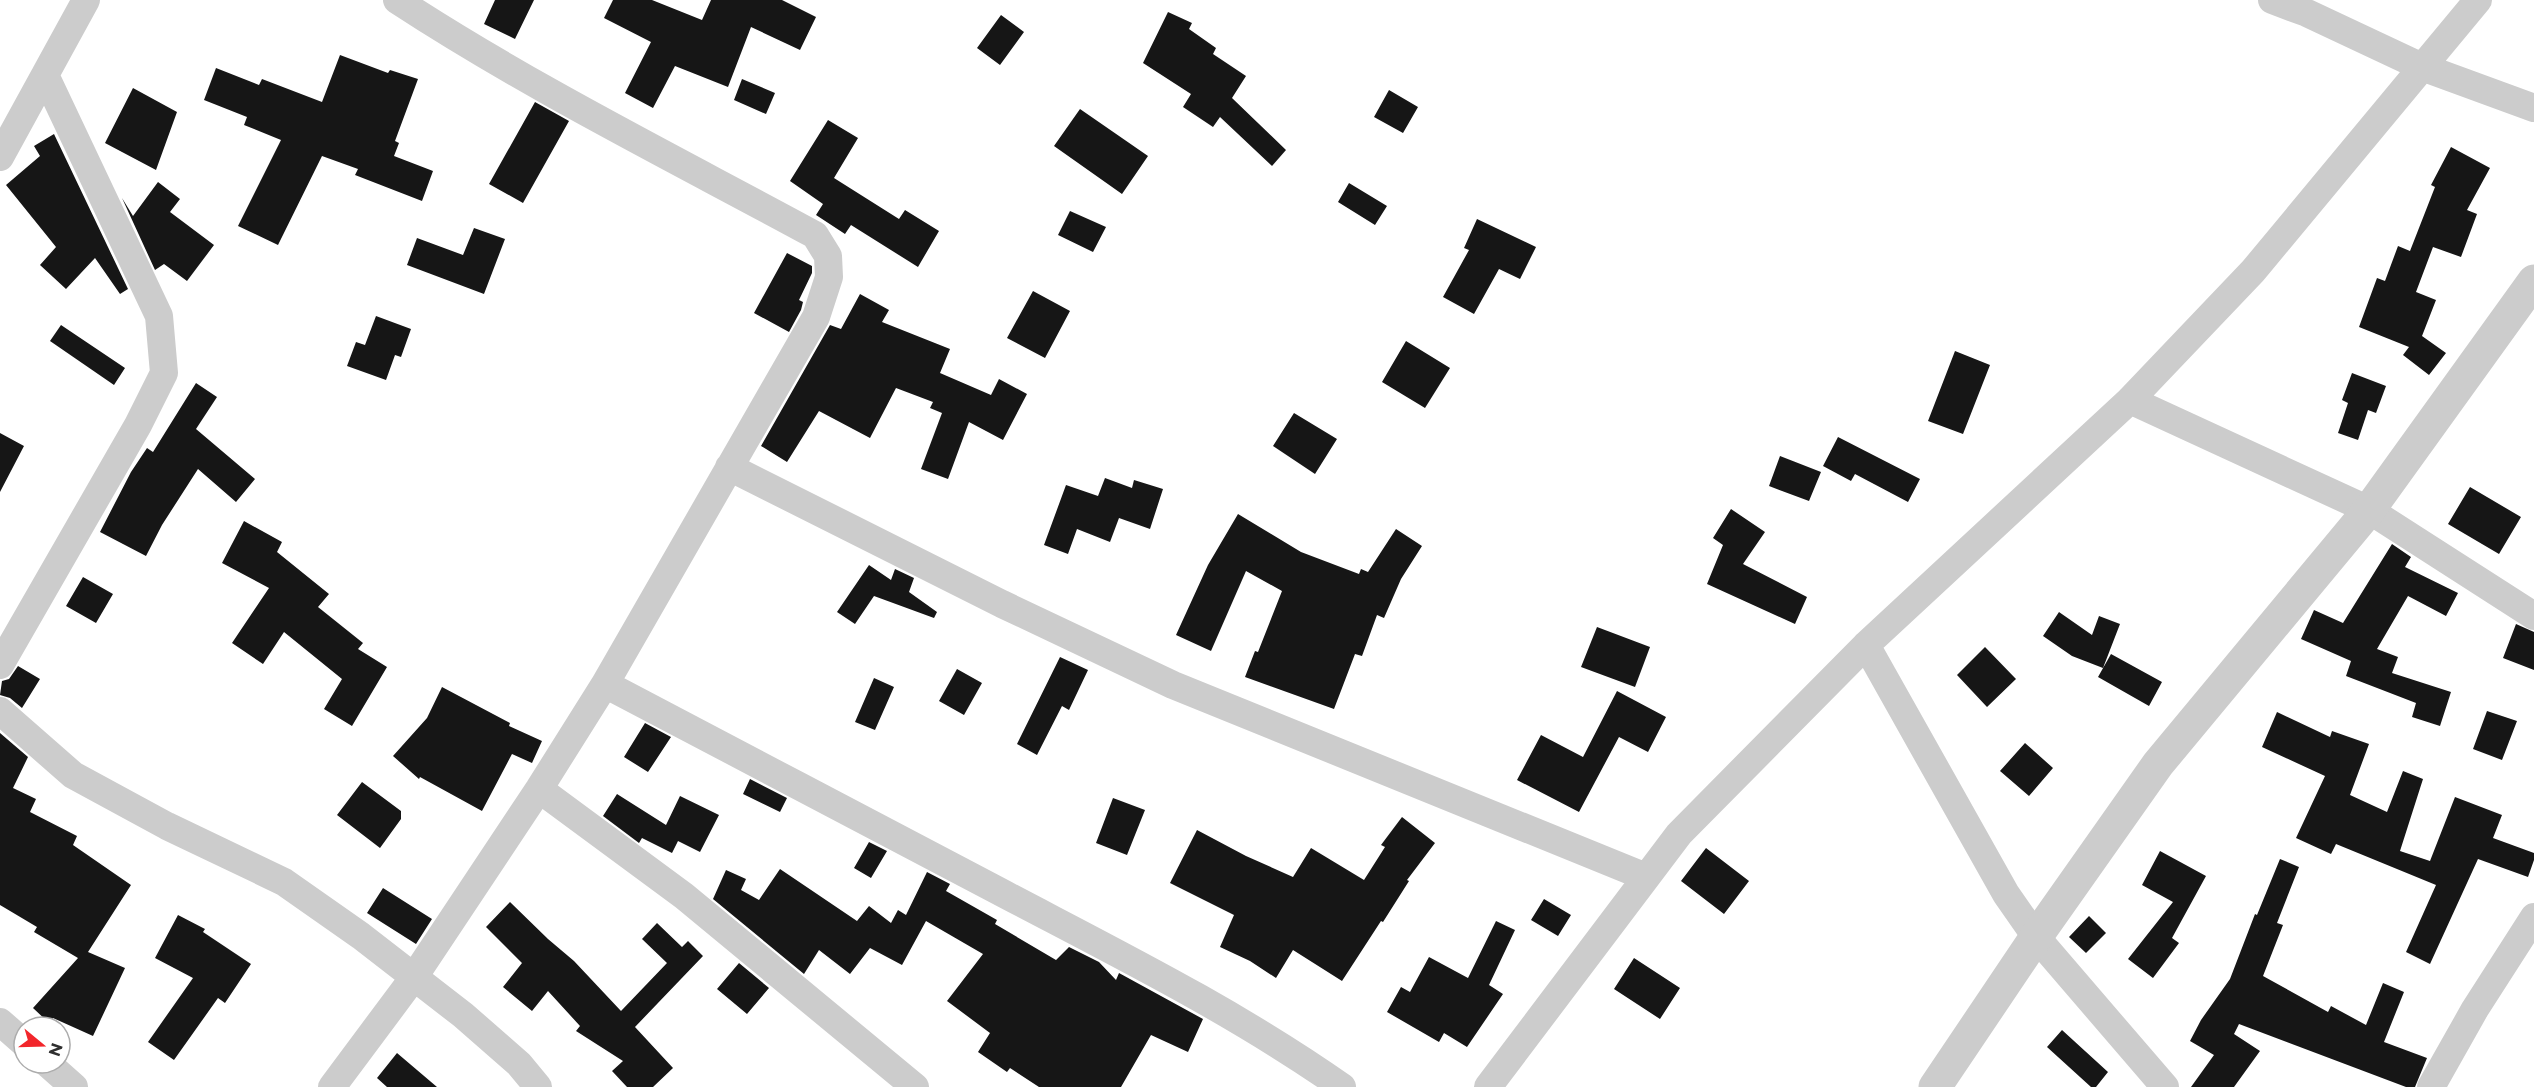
<svg xmlns="http://www.w3.org/2000/svg" width="2534" height="1087" font-family="Montserrat,sans-serif">
	<style>
		.building { fill: #161616 }
		.lines { fill: none; stroke-linecap: round; stroke-linejoin: round }
		.minor { stroke: #ccc; stroke-width: 28 }
		.tertiary { stroke: #ccc; stroke-width: 33 }
	</style>
	<rect width="100%" height="100%" fill="#fff"/>
	<path class="building" d="M 495,0 L 534,0 L 515,39 L 484,24 Z
		M 613,0 L 652,0 L 702,20 L 711,0 L 782,0 L 816,17 L 800,50 L 751,27 L 728,87 L 675,66 L 653,108 L 625,93 L 651,42 L 604,18 Z
		M 1168,12 L 1192,23 L 1189,29 L 1216,48 L 1213,54 L 1246,76 L 1232,98 L 1286,150 L 1272,166 L 1220,117 L 1213,127 L 1183,107 L 1191,94 L 1143,63 Z
		M 1001,15 L 1024,32 L 1000,65 L 977,48 Z
		M 340,55 L 388,73 L 390,70 L 418,79 L 395,141 L 399,143 L 394,156 L 433,171 L 422,201 L 355,175 L 358,169 L 322,156 L 278,245 L 238,226 L 281,140 L 244,125 L 247,117 L 204,100 L 216,68 L 259,85 L 262,79 L 322,102 Z
		M 742,79 L 775,93 L 766,114 L 734,100 Z
		M 133,88 L 177,112 L 156,170 L 105,143 Z
		M 1389,90 L 1418,107 L 1403,133 L 1374,117 Z
		M 535,102 L 569,121 L 523,203 L 489,184 Z
		M 1080,109 L 1148,156 L 1122,194 L 1054,146 Z
		M 828,120 L 858,138 L 834,178 L 899,219 L 905,210 L 939,231 L 918,267 L 851,225 L 845,234 L 816,215 L 823,204 L 790,181 Z
		M 54,134 L 128,289 L 120,294 L 95,258 L 66,289 L 40,265 L 56,247 L 6,185 L 40,156 L 34,146 Z
		M 2451,147 L 2490,168 L 2467,210 L 2477,214 L 2461,257 L 2433,247 L 2416,292 L 2436,300 L 2422,336 L 2446,353 L 2429,375 L 2403,355 L 2409,347 L 2359,327 L 2377,278 L 2385,281 L 2398,246 L 2410,251 L 2435,187 L 2431,185 Z
		M 158,182 L 180,199 L 170,212 L 214,245 L 187,281 L 164,264 L 155,270 L 122,198 L 133,216 Z
		M 1349,183 L 1387,206 L 1375,225 L 1338,202 Z
		M 1070,211 L 1106,227 L 1093,252 L 1058,235 Z
		M 1477,219 L 1536,247 L 1520,279 L 1499,269 L 1474,314 L 1443,297 L 1469,250 L 1464,248 Z
		M 474,228 L 505,239 L 484,294 L 407,265 L 417,238 L 463,255 Z
		M 787,253 L 812,266 L 812,273 L 799,300 L 803,302 L 801,310 L 789,332 L 754,313 Z
		M 1033,291 L 1070,311 L 1045,358 L 1007,338 Z
		M 860,294 L 889,310 L 882,322 L 950,349 L 940,373 L 991,395 L 999,379 L 1027,394 L 1003,440 L 969,422 L 948,479 L 921,469 L 942,413 L 930,408 L 933,402 L 896,388 L 870,438 L 819,411 L 787,462 L 761,446 L 830,325 L 841,329 Z
		M 376,316 L 411,329 L 401,357 L 395,355 L 386,380 L 347,366 L 356,342 L 365,345 Z
		M 61,325 L 125,368 L 114,385 L 50,341 Z
		M 1406,341 L 1450,368 L 1425,408 L 1382,382 Z
		M 1955,351 L 1990,365 L 1963,434 L 1928,421 Z
		M 2352,373 L 2386,386 L 2376,413 L 2368,410 L 2358,440 L 2338,433 L 2348,403 L 2342,400 Z
		M 196,383 L 217,397 L 196,429 L 255,479 L 236,502 L 198,469 L 162,525 L 146,556 L 100,532 L 131,472 L 147,448 L 153,452 Z
		M 1294,413 L 1337,439 L 1315,474 L 1273,446 Z
		M 0,433 L 24,446 L 0,492 Z
		M 1838,437 L 1920,479 L 1908,502 L 1855,474 L 1851,481 L 1823,466 Z
		M 1780,456 L 1821,472 L 1809,501 L 1769,486 Z
		M 1105,478 L 1132,488 L 1134,480 L 1163,489 L 1150,529 L 1119,518 L 1110,542 L 1077,529 L 1068,554 L 1044,545 L 1066,485 L 1098,496 Z
		M 2470,487 L 2521,517 L 2499,554 L 2448,524 Z
		M 1731,509 L 1765,532 L 1743,564 L 1807,597 L 1795,624 L 1707,584 L 1723,545 L 1713,538 Z
		M 1238,514 L 1301,552 L 1359,574 L 1361,569 L 1368,572 L 1396,529 L 1422,546 L 1401,579 L 1384,618 L 1377,615 L 1362,656 L 1355,654 L 1334,709 L 1245,677 L 1255,651 L 1258,652 L 1282,591 L 1246,571 L 1211,651 L 1176,635 L 1208,565 Z
		M 244,521 L 282,542 L 277,552 L 329,594 L 318,607 L 363,643 L 358,649 L 387,667 L 352,726 L 324,709 L 342,679 L 284,632 L 263,664 L 232,643 L 269,588 L 222,563 Z
		M 2392,544 L 2411,557 L 2405,567 L 2458,593 L 2446,616 L 2408,596 L 2377,649 L 2398,657 L 2392,673 L 2451,692 L 2440,726 L 2412,717 L 2416,703 L 2346,676 L 2351,661 L 2301,639 L 2314,610 L 2343,623 Z
		M 869,565 L 891,580 L 895,569 L 914,578 L 909,592 L 937,612 L 934,618 L 874,596 L 855,624 L 837,612 Z
		M 83,577 L 113,594 L 96,623 L 66,606 Z
		M 2059,612 L 2092,635 L 2099,616 L 2120,624 L 2103,668 L 2072,656 L 2043,636 Z
		M 2516,624 L 2534,632 L 2534,670 L 2503,658 Z
		M 1597,627 L 1650,647 L 1635,687 L 1581,667 Z
		M 1985,647 L 2016,679 L 1987,707 L 1957,675 Z
		M 2111,654 L 2162,682 L 2149,706 L 2098,677 Z
		M 1060,657 L 1088,670 L 1069,710 L 1062,706 L 1037,755 L 1017,744 Z
		M 18,666 L 40,679 L 22,708 L 10,698 L 0,695 L 2,681 L 9,679 Z
		M 957,669 L 982,683 L 964,715 L 939,701 Z
		M 874,678 L 894,687 L 875,730 L 855,722 Z
		M 442,687 L 510,723 L 509,726 L 542,741 L 532,763 L 512,754 L 482,811 L 420,777 L 419,779 L 393,756 L 427,718 Z
		M 1617,691 L 1666,717 L 1648,752 L 1619,737 L 1579,812 L 1517,780 L 1541,735 L 1583,757 Z
		M 2487,711 L 2517,721 L 2502,760 L 2473,749 Z
		M 2277,712 L 2330,737 L 2332,731 L 2369,744 L 2350,795 L 2387,812 L 2403,771 L 2423,779 L 2400,851 L 2430,861 L 2455,797 L 2502,815 L 2493,838 L 2534,853 L 2534,860 L 2528,877 L 2478,859 L 2430,964 L 2406,952 L 2436,885 L 2336,844 L 2331,854 L 2296,838 L 2325,776 L 2262,747 Z
		M 645,723 L 671,737 L 648,772 L 624,757 Z
		M 0,733 L 28,757 L 13,788 L 36,799 L 30,812 L 77,836 L 73,845 L 131,885 L 88,952 L 125,968 L 93,1036 L 53,1018 L 49,1023 L 33,1008 L 78,958 L 34,932 L 37,927 L 0,905 Z
		M 2025,743 L 2053,768 L 2029,796 L 2000,771 Z
		M 750,779 L 787,798 L 780,812 L 743,794 Z
		M 362,782 L 401,811 L 401,819 L 380,848 L 337,815 Z
		M 617,794 L 666,825 L 680,796 L 719,815 L 700,852 L 678,841 L 672,853 L 642,838 L 639,843 L 603,816 Z
		M 1113,798 L 1145,810 L 1127,855 L 1096,843 Z
		M 1402,817 L 1435,843 L 1407,880 L 1409,881 L 1383,922 L 1381,921 L 1342,981 L 1293,950 L 1276,978 L 1250,961 L 1220,947 L 1234,915 L 1170,883 L 1197,830 L 1246,856 L 1293,877 L 1311,848 L 1364,880 L 1385,847 L 1381,845 Z
		M 869,842 L 887,851 L 871,878 L 854,868 Z
		M 1706,848 L 1749,881 L 1724,914 L 1681,881 Z
		M 2160,851 L 2206,876 L 2172,938 L 2179,943 L 2153,978 L 2128,959 L 2173,902 L 2142,885 Z
		M 2280,859 L 2299,867 L 2277,923 L 2283,925 L 2263,976 L 2328,1012 L 2331,1006 L 2366,1025 L 2383,983 L 2404,992 L 2384,1042 L 2427,1058 L 2415,1087 L 2406,1087 L 2239,1024 L 2234,1034 L 2260,1051 L 2234,1087 L 2191,1087 L 2214,1055 L 2190,1041 L 2201,1020 L 2230,979 L 2255,914 L 2257,915 Z
		M 780,869 L 857,921 L 869,906 L 891,923 L 898,910 L 906,915 L 927,872 L 950,884 L 946,891 L 997,920 L 995,924 L 1056,960 L 1069,947 L 1099,962 L 1116,980 L 1119,973 L 1203,1019 L 1188,1052 L 1151,1035 L 1121,1087 L 1039,1087 L 1010,1068 L 1007,1072 L 978,1052 L 990,1033 L 947,1001 L 983,954 L 926,921 L 902,965 L 870,948 L 850,974 L 819,950 L 804,974 L 713,899 L 726,870 L 746,879 L 741,890 L 759,900 Z
		M 383,888 L 432,919 L 416,944 L 367,913 Z
		M 1544,899 L 1571,915 L 1558,936 L 1531,920 Z
		M 510,902 L 548,939 L 574,961 L 621,1011 L 667,963 L 642,939 L 657,923 L 682,947 L 688,941 L 703,956 L 635,1027 L 673,1068 L 653,1087 L 627,1087 L 612,1071 L 623,1061 L 576,1031 L 580,1026 L 548,991 L 532,1011 L 503,987 L 522,963 L 486,927 Z
		M 178,915 L 205,929 L 203,932 L 251,964 L 225,1003 L 218,998 L 174,1060 L 148,1042 L 193,978 L 155,958 Z
		M 2089,916 L 2106,933 L 2086,953 L 2069,937 Z
		M 1496,921 L 1515,930 L 1489,985 L 1503,994 L 1467,1047 L 1444,1033 L 1439,1042 L 1387,1012 L 1401,987 L 1410,992 L 1429,957 L 1468,978 Z
		M 1634,958 L 1680,988 L 1660,1019 L 1614,989 Z
		M 739,963 L 769,988 L 747,1014 L 717,989 Z
		M 2062,1030 L 2108,1072 L 2096,1087 L 2091,1087 L 2047,1047 Z
		M 397,1053 L 437,1087 L 387,1087 L 377,1078 Z"/>
	<g class="lines">
		<path class="minor" d="M 2272,0 L 2307,13 L 2422,67 L 2534,108
			M 0,157 L 86,0
			M 2130,400 L 2369,510 L 2534,616
			M 729,467 L 1002,604 L 1173,685 L 1646,877
			M 1866,645 L 2006,894 L 2036,937 L 2165,1087
			M 0,665 L 138,425 L 164,373 L 159,316 L 45,75
			M 605,684 C 734,751 862,820 991,887 C 1110,950 1231,1009 1342,1087
			M 0,711 L 73,775 L 167,826 L 284,882 L 361,936 L 463,1015 L 519,1064 L 538,1087
			M 539,789 L 684,896 L 915,1087
			M 0,1022 L 24,1043
			M 47,1063 L 74,1087
			M 332,1087 L 414,977 L 539,789 L 605,684 L 816,317 L 829,277 L 828,256 L 815,235 C 675,159 530,87 397,0
			M 1488,1087 L 1679,834 L 1866,645 L 2130,400 L 2253,271 L 2478,0
			M 2431,1087 L 2475,1009 L 2534,917"/>
		<path class="tertiary" d="M 1935,1087 L 2036,937 L 2158,764 L 2369,510 L 2534,281"/>
	</g>
	<g transform="translate(42 1045) rotate(109)"><circle r="28" fill="#ffffff" stroke="#acacac" stroke-width="1.5"/>
	<path d="M0-4.5L10 22L0 15L-10 22Z" fill="#f2262b"/>
	<text y="-9" font-size="16" font-weight="bold" text-anchor="middle" fill="#2f2f2f">N</text>
	</g>
</svg>
